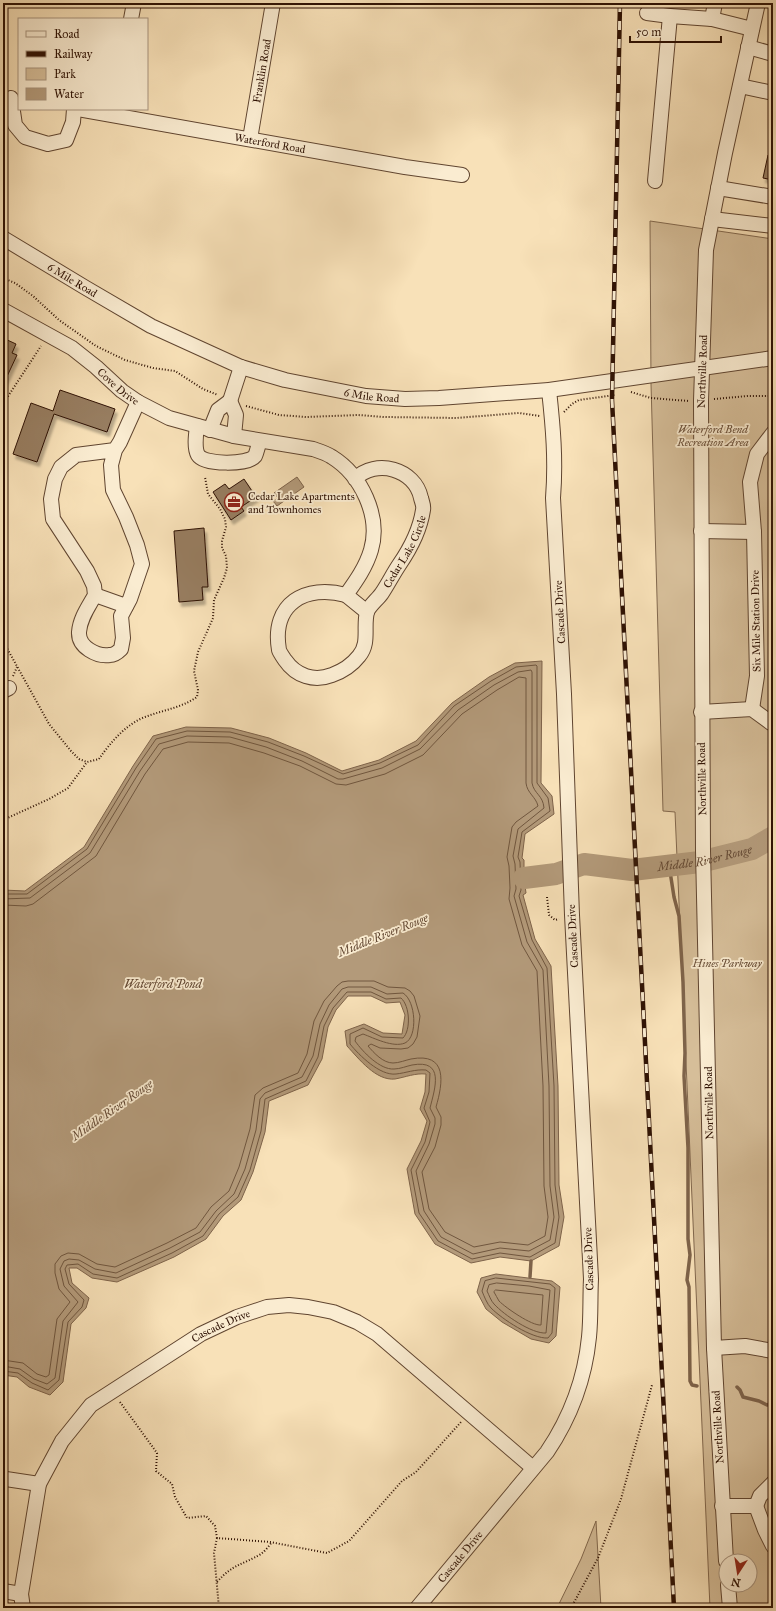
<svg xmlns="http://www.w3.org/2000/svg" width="776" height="1611" font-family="'IM FELL Great Primer',serif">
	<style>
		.green { fill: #d6be99; stroke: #82684e; fill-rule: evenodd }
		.water { fill: #b39a7a; stroke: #7e634a }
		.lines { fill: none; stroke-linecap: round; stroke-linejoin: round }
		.shore { stroke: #70563e; stroke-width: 1 }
		.stream { stroke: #7e634a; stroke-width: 3.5 }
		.river { stroke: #b39a7a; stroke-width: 22 }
		.building { fill: #977d61; stroke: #2e1103; filter: url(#shadow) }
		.minor-casing { stroke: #604530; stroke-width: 16 }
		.path { stroke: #2e1103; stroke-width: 2; stroke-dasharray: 1 2; stroke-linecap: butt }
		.minor { stroke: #faecd1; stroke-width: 14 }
		.rail-casing { stroke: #2e1103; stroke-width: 4.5 }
		.rail { stroke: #faecd1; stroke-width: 3; stroke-dasharray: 9; stroke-linecap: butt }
		.labels { text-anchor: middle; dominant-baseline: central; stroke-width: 3.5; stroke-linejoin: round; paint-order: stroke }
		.street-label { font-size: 11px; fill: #2e1103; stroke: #faecd1 }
		.park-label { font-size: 11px; font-style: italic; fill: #694e38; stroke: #faecd1 }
		.poi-label { font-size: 11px; fill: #2e1103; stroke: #faecd1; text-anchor: start }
		.water-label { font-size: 12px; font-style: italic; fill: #634833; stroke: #faecd1 }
	</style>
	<defs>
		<filter id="shadow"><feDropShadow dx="2.5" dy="4.5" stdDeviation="1" flood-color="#0004"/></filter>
	</defs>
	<rect width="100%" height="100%" fill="#f8e1b8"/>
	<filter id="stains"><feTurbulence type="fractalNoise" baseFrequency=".005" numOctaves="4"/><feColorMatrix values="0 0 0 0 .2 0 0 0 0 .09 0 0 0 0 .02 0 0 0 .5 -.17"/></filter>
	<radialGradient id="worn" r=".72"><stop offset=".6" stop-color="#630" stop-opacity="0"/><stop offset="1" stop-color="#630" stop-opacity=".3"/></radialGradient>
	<path class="green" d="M 650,221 L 773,239 L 773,1608 L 710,1608 L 675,812 L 663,811 L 651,384 ZM 726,1561 L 750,1561 L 750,1585 L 726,1585 Z
		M 596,1521 L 601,1608 L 557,1608 L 581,1559 Z"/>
	<path class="water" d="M 297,477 L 304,487 L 277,506 L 273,501 L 278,498 L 274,493 Z
		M 542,661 L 541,783 L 552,796 L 554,814 L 525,834 L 522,858 L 524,860 L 524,878 L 526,893 L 523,895 L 535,939 L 551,966 L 558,1086 L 559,1185 L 564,1217 L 559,1246 L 531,1261 L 500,1257 L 471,1263 L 435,1244 L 415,1214 L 407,1169 L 421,1141 L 427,1121 L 420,1109 L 425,1092 L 426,1074 C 415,1073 406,1077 395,1079 C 376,1081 359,1059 347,1046 L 345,1031 L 364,1024 L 383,1033 L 402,1034 L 405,1015 L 400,1002 L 386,1003 L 371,996 L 348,996 L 336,1010 L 328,1027 L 322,1059 L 308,1085 L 269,1101 L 265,1132 L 253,1172 L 241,1200 L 223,1216 L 206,1239 L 174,1257 L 117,1282 L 92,1278 L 77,1268 L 69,1268 L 72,1283 L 89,1298 L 86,1308 L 71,1324 L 63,1382 L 50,1395 L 29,1387 L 17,1377 L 3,1375 L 3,890 L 25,891 L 84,847 L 133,766 L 153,736 L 186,727 L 231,728 L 269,738 L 306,753 L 342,771 L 379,760 L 416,741 L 452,703 L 489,677 L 515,663 Z
		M 496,1274 L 552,1281 L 560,1287 L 556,1336 L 549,1343 L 531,1339 L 502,1322 L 486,1309 L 477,1292 L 481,1278 Z"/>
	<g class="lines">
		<path class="shore" d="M 3,894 L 27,894 L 87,849 L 136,768 L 156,739 L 187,731 L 230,732 L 268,742 L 304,756 L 343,774 L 380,763 L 418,745 L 454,706 L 491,681 L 516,667 L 536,665 L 537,666 L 537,783 L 548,798 L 550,811 L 522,832 L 518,857 L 520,862 L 521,890 L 519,896 L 532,940 L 547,968 L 554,1086 L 555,1185 L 559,1217 L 555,1243 L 530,1257 L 500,1253 L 472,1259 L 438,1241 L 419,1213 L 411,1170 L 425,1142 L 430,1122 L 424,1108 L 429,1092 L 430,1073 L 426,1070 C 415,1069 406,1073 396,1074 C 380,1076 359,1055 350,1044 L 350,1034 L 363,1028 L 382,1037 L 403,1038 C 411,1030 410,1006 401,998 L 386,999 L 371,992 L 347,992 L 333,1008 L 324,1026 L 318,1057 L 306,1081 L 265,1099 L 261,1131 L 250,1170 L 238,1197 L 219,1214 L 203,1236 L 172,1253 L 117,1278 L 93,1274 L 78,1264 L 67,1265 L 65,1269 L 69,1284 L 84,1300 L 82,1307 L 68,1322 L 59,1380 L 48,1390 L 32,1383 L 18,1373 L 3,1371
			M 3,899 L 30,898 L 90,853 L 140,771 L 159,744 L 187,736 L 230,737 L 266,747 L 302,761 L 338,779 L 343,779 L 382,768 L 420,749 L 458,710 L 494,685 L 518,672 L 531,670 L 532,672 L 532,783 C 534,794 543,795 544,808 L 518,829 L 513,856 L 515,864 L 516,889 L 514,896 L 527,942 L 543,970 L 549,1086 L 550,1186 L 554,1217 L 550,1240 L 529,1251 L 500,1248 L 473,1254 L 441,1237 L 424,1211 L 416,1171 L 429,1144 L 435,1124 L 435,1118 L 430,1108 C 435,1088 445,1059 412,1065 C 407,1066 400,1069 394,1069 C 380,1070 363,1052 355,1041 L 356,1037 L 363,1034 C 374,1038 393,1048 405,1043 C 418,1037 416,1001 403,993 L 387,994 L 371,987 L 348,987 L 342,989 L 329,1005 L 320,1024 L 313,1056 L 302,1077 L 265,1093 L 260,1099 L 256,1130 L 245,1169 L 234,1194 L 216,1211 L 200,1232 L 170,1248 L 116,1273 L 95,1269 L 79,1260 L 69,1259 L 64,1261 L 60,1269 L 64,1286 L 78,1302 L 63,1321 L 55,1378 L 47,1384 L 34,1379 L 20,1369 L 3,1366
			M 3,905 L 26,906 L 33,904 L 96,856 L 145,774 L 163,749 L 188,742 L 229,743 L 264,753 L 300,766 L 336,784 L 346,785 L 385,774 L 423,755 L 462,714 L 497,690 L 519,677 L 526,678 L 526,783 C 527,793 536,797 538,806 L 516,822 L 512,827 L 507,857 L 509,866 L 510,888 L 509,899 L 522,945 L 537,971 L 543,1086 L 544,1186 L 548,1217 L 545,1236 L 528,1245 L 500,1242 L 474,1247 L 445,1232 L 429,1209 L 422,1172 L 435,1147 L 441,1125 L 441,1117 L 436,1107 C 443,1083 448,1052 411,1059 C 406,1060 399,1063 393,1063 C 383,1063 374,1053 368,1046 L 371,1044 L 380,1048 L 401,1049 L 408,1048 L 413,1044 L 417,1037 L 420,1016 L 414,996 L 410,991 L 405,988 L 388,987 L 374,981 L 348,981 L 342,982 L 337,986 L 324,1001 L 314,1021 L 307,1054 L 298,1073 L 263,1088 L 255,1095 L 250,1129 L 239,1167 L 229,1191 L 211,1207 L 196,1228 L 167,1243 L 115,1267 L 97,1264 L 79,1254 L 68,1253 L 61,1256 L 55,1264 L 55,1273 L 59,1289 L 70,1302 L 57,1319 L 49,1375 L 46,1377 L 37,1374 L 23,1363 L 3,1360
			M 496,1278 L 550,1284 L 555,1288 L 552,1333 L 548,1338 C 532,1339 502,1319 491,1308 C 487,1304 484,1296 482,1291 L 485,1281 Z
			M 497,1283 L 529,1286 L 550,1290 L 546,1333 C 532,1334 504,1315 494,1304 C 491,1301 489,1295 487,1291 L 489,1285 Z
			M 496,1290 L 543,1295 L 541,1325 C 532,1326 506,1308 499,1301 C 497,1298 496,1295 494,1292 Z"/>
		<path class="stream" d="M 669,865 L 674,897 L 679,916 L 683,982 L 685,1053 L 684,1076 L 688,1148 L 688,1239 L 690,1255 L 687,1280 L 689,1287 L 690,1381 L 692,1385 L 697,1386
			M 530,1277 L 531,1261
			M 737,1387 L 740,1390 L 743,1397 L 759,1401 L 767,1405 L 773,1403"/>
		<path class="river" id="s1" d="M 524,878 L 556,874 L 584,864 L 632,870 L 700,862 L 752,849 L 773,837"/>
	</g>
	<path class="building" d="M 768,155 L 773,156 L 773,180 L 763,178 Z
		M 3,338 L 16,344 L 12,353 L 17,355 L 3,385 Z
		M 60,390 L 115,409 L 107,432 L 54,414 L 37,462 L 13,454 L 31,403 L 53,411 Z
		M 244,479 L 256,497 L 241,507 L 244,511 L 231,520 L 213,492 L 225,484 L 229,489 Z
		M 204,528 L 208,587 L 202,587 L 203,600 L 179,602 L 174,531 Z"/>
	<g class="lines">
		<g class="minor-casing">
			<g id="minor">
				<path d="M 647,13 L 670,16 L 712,19 L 752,29"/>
				<path d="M 131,19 L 134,3"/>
				<path d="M 712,19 L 715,3"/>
				<path d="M 748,47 L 773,54"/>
				<path d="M 740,86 L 773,93"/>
				<path d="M 11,98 L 15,125 L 25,137 L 48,144 L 66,140 L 73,122 L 74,109"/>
				<path id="s2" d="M 78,109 L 405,167 L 462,175"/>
				<path id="s3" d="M 250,139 L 273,3"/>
				<path d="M 655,181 L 670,16"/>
				<path d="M 718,188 L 773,197"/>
				<path d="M 712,219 L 773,226"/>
				<path id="s4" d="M 3,238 L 86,288 L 151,326 L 241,367 L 285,380 L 366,396 L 405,399 L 439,398 L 549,390 L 773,358"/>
				<path id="s5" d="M 3,310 L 72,348 L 96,367 L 122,391 L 138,402 L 169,418 L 234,436 L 313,449 C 319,451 326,453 332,457 C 361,475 381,516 371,550 C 366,567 356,581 346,595 C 306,584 271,603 279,650 C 280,653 283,657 285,660 C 296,676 314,682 332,675 C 343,671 352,665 359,656 C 370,643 363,627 367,612 C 369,606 378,599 382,593 C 388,584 393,574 399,565 C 410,549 420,530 423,510 C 424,506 422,502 421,498 C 415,469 376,458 355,479"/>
				<path d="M 230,401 L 241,367"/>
				<path d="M 197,426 C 196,434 194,448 198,455 C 204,465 248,465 255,456 C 257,452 258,445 260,441"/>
				<path d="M 210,430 L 218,410 L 230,401 L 236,415 L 234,436"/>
				<path d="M 115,450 L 76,455 L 61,467 L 55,479 L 51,499 L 53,519 L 87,571 L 94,586 L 95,595 C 89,606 80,618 79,632 C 78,647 97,657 110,655 C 114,655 118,652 121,649 L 123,638 L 121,616 L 130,599 L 142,564 L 137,545 L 126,517 L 113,490 L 111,465 L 115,450 L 120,442 L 138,402"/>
				<path d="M 701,531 L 754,532"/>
				<path d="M 95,595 L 126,606"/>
				<path d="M 346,595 L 367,612"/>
				<path d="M 3,691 L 9,688"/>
				<path d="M 752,709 L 757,676 L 754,532 L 750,482 L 757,454 L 773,433"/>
				<path d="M 701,712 L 752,709 L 771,723 L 773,723"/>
				<path d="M 714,1348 L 745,1346 L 773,1351"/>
				<path d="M 3,1480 L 6,1479 L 39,1484"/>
				<path d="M 722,1506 L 756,1506"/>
				<path d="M 756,1506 L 765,1530 L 773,1546"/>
				<path d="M 756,1506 L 760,1496 L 773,1483"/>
				<path id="s6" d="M 726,1561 L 714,1348 L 703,851 L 701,401 L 706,250 L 725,153 L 758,3"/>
				<path d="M 728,1585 L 730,1608"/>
				<path d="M 3,1591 L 21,1594"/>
				<path id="s7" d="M 23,1608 L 21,1594 L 39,1484 L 62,1441 L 91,1405 L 201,1334 L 237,1317 L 267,1307 L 289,1305 L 308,1307 L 333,1312 L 357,1322 L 377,1334 L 533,1468"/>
				<path id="s8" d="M 417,1608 L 547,1452 C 570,1418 585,1378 589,1337 C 591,1318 590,1298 591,1279 L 572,915 L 564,694 L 553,498 C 556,460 553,427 549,390"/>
			</g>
		</g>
		<path class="path" d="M 3,278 L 15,283 L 33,296 L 59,320 L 96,346 L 125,360 L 153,368 L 175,371 L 203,389 L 218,395
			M 631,392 L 651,398 L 689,401
			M 714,399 L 748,396 L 773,396
			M 3,404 L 41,346
			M 246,406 L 279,415 L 306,417 L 358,415 L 384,417 L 456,418 L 519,413 L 540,416
			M 564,412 L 572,404 L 579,400 L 615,395
			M 3,641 L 49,724 L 71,751 L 79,759 L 87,762 L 99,759 C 110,743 126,724 145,717 C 163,710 181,708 197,697 L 198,690 L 194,671 L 198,652 L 213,618 L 214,600 L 224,578 L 227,568 L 226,556 L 222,548 L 222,541 L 226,527 L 225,519 L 220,509 L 208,494 L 205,477
			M 13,676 L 17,667
			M 3,820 L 49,799 L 68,788 L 87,762
			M 547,897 L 549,915 L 555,920 L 559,919
			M 120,1402 L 157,1453 L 156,1471 L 172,1484 L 175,1497 L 187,1518 L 206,1516 L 215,1526 L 217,1538 L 270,1542 L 327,1553 L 349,1541 L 402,1481 L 416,1472 L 461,1422
			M 217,1538 L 214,1553 L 219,1608
			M 217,1582 C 233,1564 242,1565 261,1554 C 265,1551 269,1546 272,1542
			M 571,1608 L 598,1558 L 621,1499 L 652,1385"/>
		<use href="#minor" class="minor"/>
		<g class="rail-casing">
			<path id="rail" d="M 620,3 L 612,400 L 674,1608"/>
		</g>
		<use href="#rail" class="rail"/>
	</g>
	<defs>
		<g id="office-ring" transform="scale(1)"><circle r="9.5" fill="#faecd1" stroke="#8f2418" stroke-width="1.5"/><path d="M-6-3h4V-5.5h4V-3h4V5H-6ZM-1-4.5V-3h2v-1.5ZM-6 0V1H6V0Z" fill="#8f2418"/></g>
	</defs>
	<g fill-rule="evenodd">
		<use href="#office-ring" x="234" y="502"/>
	</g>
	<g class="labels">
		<g class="street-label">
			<text stroke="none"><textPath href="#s3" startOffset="69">Franklin Road</textPath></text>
			<text stroke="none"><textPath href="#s2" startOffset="195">Waterford Road</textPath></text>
			<text stroke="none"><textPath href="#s4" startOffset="81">6 Mile Road</textPath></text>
			<text stroke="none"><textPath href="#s6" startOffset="1190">Northville Road</textPath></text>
			<text stroke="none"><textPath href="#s5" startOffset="139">Cove Drive</textPath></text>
			<text stroke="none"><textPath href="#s4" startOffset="405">6 Mile Road</textPath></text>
			<text stroke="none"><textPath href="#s5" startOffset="850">Cedar Lake Circle</textPath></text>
			<text transform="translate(560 612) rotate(-93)">Cascade Drive</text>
			<text transform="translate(756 621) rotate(-91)">Six Mile Station Drive</text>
			<text transform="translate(702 779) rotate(-91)">Northville Road</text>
			<text transform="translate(573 936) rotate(-93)">Cascade Drive</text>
			<text transform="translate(709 1103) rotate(-91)">Northville Road</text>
			<text transform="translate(589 1259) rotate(-92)">Cascade Drive</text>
			<text stroke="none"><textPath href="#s7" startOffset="373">Cascade Drive</textPath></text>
			<text transform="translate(718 1427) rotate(-93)">Northville Road</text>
			<text stroke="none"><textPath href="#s8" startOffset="67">Cascade Drive</textPath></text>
		</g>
		<g class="park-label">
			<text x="713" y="429">Waterford Bend<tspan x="713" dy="13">Recreation Area</tspan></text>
			<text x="727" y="963">Hines Parkway</text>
		</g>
		<g class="poi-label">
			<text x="248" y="496">Cedar Lake Apartments<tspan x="248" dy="13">and Townhomes</tspan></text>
		</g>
		<g class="water-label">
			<text stroke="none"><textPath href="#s1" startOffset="184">Middle River Rouge</textPath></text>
			<text transform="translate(383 935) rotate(-22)">Middle River Rouge</text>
			<text x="163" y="984">Waterford Pond</text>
			<text transform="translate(112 1110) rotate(-35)">Middle River Rouge</text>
		</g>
	</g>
	<rect width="776" height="1611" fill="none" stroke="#f8e1b8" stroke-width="16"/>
	<rect x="4" y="4" width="768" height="1603" fill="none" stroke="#2e1103" stroke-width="2"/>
	<rect x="8" y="8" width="760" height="1595" fill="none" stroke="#2e1103"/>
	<rect x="18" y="18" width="130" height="92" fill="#faecd1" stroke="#a8947f"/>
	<rect x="26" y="31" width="20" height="6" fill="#faecd1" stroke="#a8947f"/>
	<text x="54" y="38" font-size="12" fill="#2e1103">Road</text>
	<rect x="26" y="51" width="20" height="6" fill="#2e1103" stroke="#a8947f"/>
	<text x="54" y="58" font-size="12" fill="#2e1103">Railway</text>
	<rect x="26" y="68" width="20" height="12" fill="#d6be99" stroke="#a8947f"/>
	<text x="54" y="78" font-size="12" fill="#2e1103">Park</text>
	<rect x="26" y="88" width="20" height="12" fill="#b39a7a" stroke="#a8947f"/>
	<text x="54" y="98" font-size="12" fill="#2e1103">Water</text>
	<g transform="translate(738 1573) rotate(192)"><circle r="19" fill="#faecd1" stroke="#a8947f"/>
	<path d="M0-3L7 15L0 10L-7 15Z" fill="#8f2418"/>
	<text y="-6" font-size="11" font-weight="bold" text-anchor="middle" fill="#2e1103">N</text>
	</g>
	<path d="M630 36v6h91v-6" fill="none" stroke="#2e1103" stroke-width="2"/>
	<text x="636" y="36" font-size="12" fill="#2e1103" stroke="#faecd1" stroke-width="3" paint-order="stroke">50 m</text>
	<rect width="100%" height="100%" filter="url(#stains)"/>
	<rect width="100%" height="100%" fill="url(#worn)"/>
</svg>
